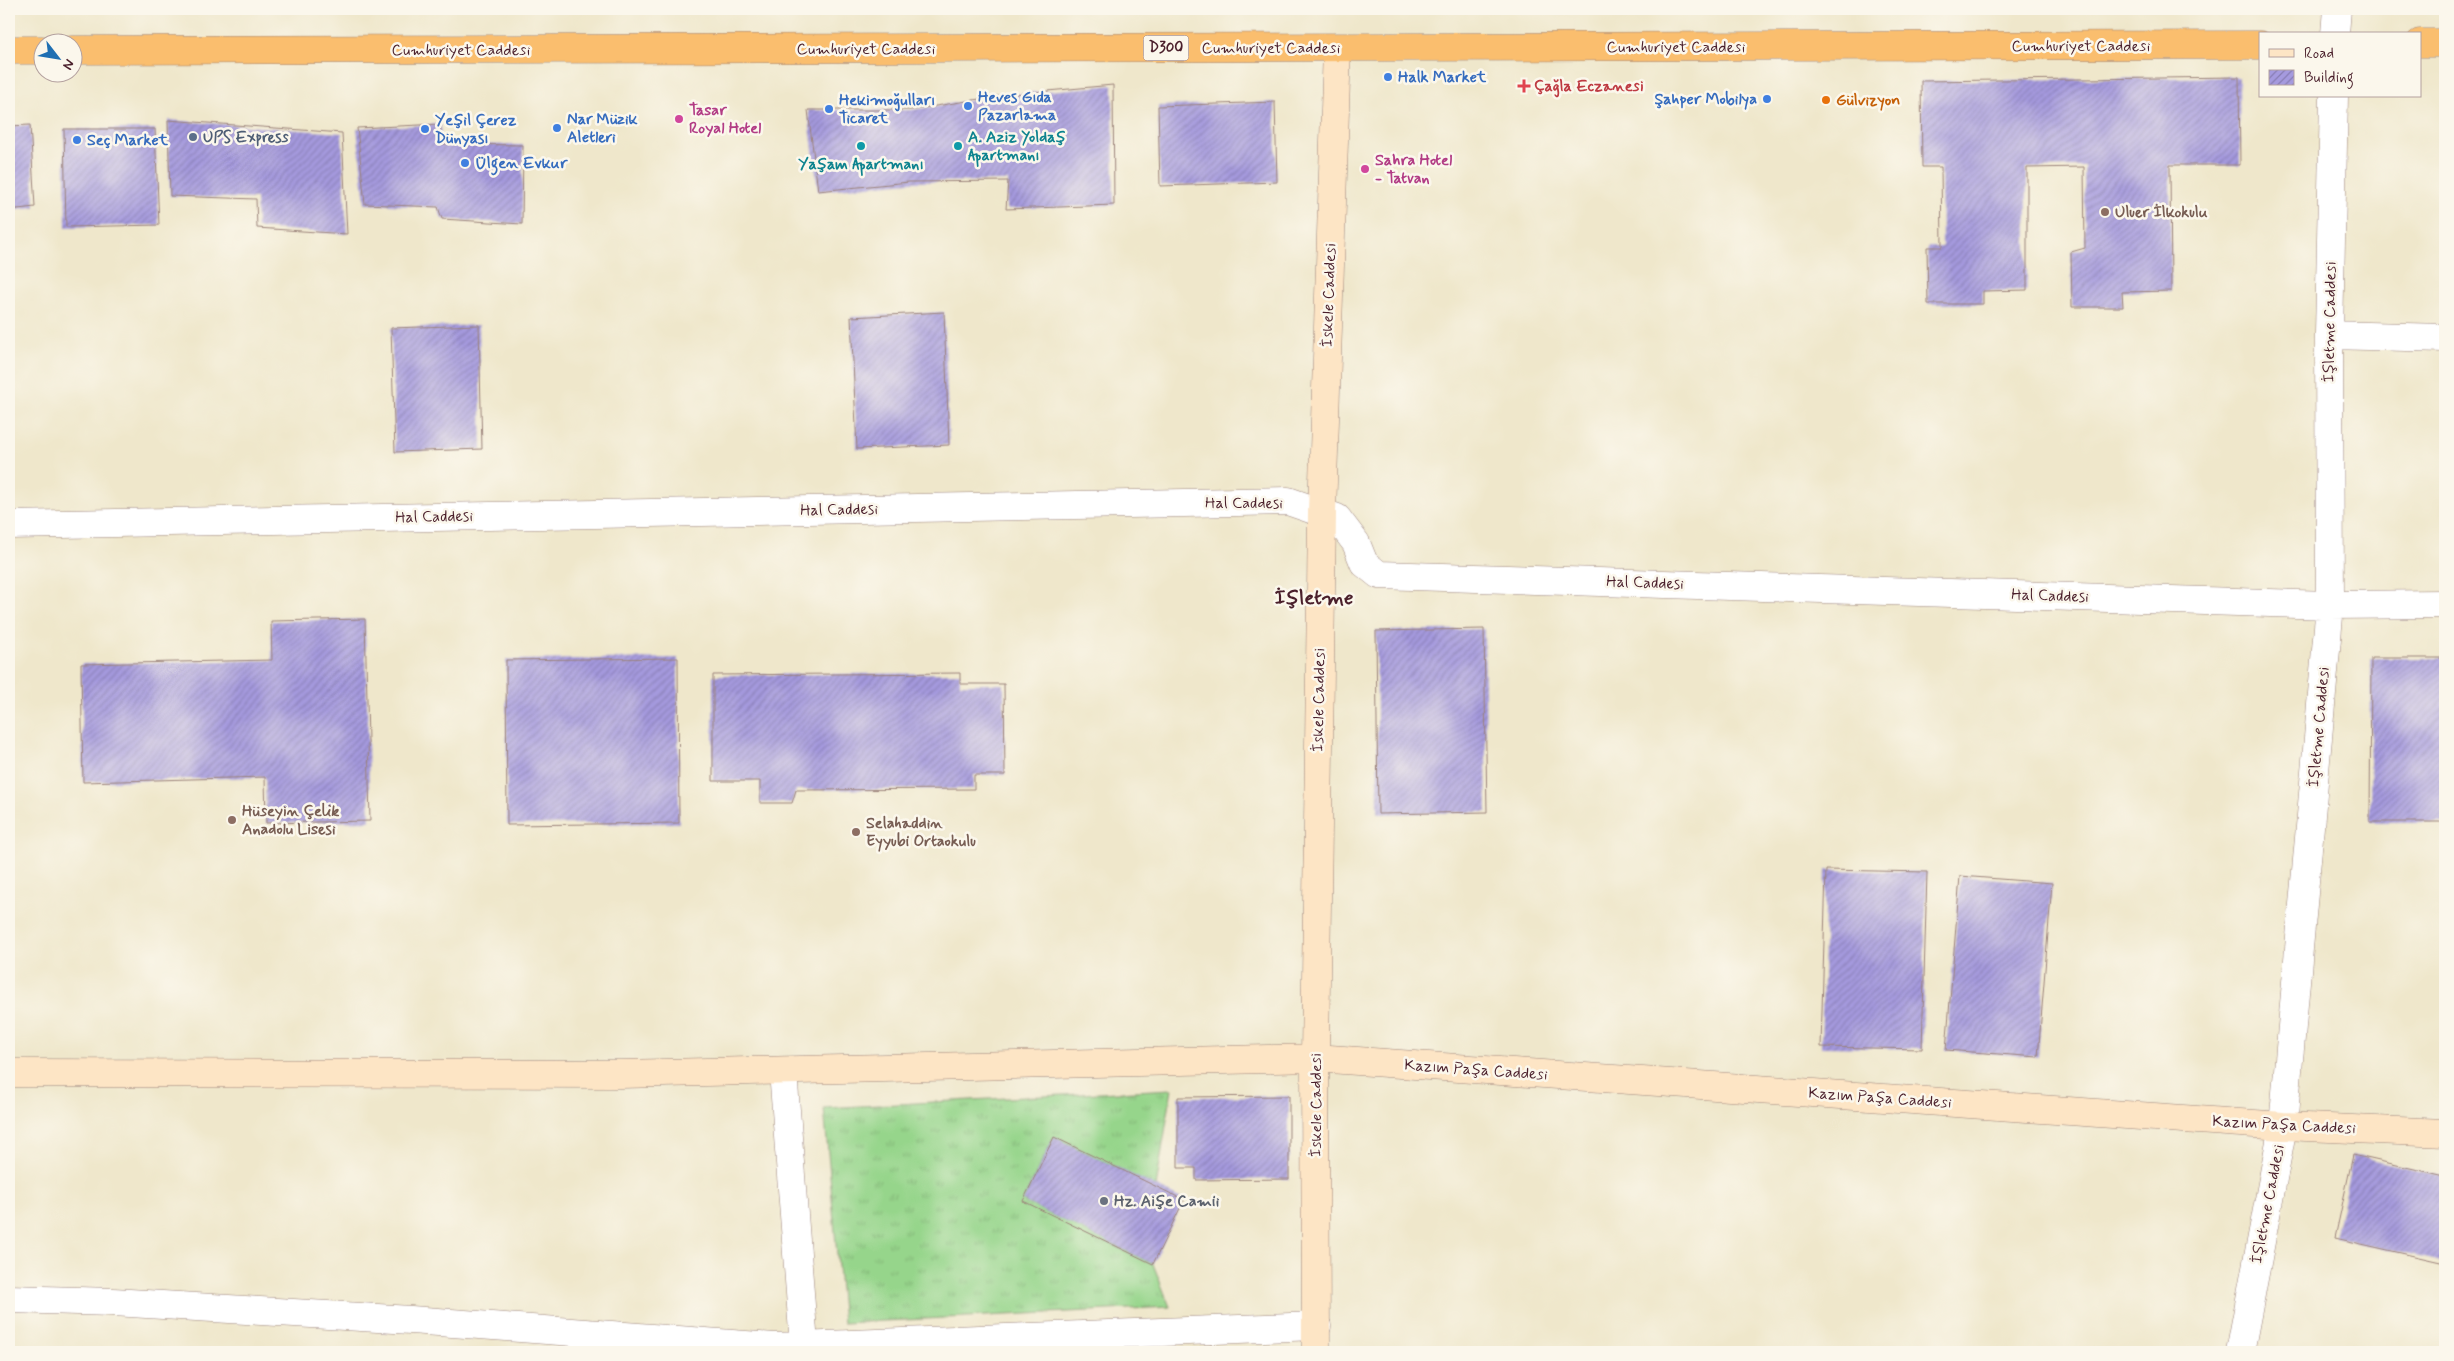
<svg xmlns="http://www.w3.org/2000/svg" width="2454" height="1361" font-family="Mynerve,sans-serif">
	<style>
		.grass { fill: url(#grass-tufts); stroke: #707a5b }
		.building { fill: url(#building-hatch) }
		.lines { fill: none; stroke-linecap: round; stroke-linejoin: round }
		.street-casing { stroke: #9c837b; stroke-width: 29 }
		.secondary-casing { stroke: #9c837b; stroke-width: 29 }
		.highway-casing { stroke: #9c837b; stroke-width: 29 }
		.street { stroke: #fff; stroke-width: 28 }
		.secondary { stroke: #fde5c5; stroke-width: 28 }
		.highway { stroke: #fabe6e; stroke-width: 28 }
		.shop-dot { fill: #3f7fe0; stroke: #fbf7ec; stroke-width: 2 }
		.health-dot { fill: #e0444e; stroke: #fbf7ec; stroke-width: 2 }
		.food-dot { fill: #e8710a; stroke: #fbf7ec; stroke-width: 2 }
		.hotel-dot { fill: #d1479c; stroke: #fbf7ec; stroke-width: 2 }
		.service-dot { fill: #5c6f8a; stroke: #fbf7ec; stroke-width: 2 }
		.culture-dot { fill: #0f9aa8; stroke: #fbf7ec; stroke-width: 2 }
		.education-dot { fill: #8d6e63; stroke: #fbf7ec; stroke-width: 2 }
		.worship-dot { fill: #6b7280; stroke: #fbf7ec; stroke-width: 2 }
		.labels { text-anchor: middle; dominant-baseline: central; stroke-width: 5; stroke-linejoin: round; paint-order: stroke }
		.shield { fill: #fbf7ec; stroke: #7f6065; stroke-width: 1 }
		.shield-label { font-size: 15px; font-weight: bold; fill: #4a1f2b }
		.street-label { font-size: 16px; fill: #4a1f2b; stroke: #fbf7ec }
		.shop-label { font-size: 16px; font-weight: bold; fill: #366cbe; stroke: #fbf7ec; text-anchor: start }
		.health-label { font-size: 16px; font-weight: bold; fill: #be3a42; stroke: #fbf7ec; text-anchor: start }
		.food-label { font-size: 16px; font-weight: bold; fill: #c56008; stroke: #fbf7ec; text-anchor: start }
		.hotel-label { font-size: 16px; font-weight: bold; fill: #b23c85; stroke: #fbf7ec; text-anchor: start }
		.service-label { font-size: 16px; font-weight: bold; fill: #4e5e75; stroke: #fbf7ec; text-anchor: start }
		.culture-label { font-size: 16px; font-weight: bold; fill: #0d838f; stroke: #fbf7ec; text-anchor: start }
		.education-label { font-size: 16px; font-weight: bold; fill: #785e54; stroke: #fbf7ec; text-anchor: start }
		.worship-label { font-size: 16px; font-weight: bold; fill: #5b616d; stroke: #fbf7ec; text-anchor: start }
		.district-label { font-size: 21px; font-weight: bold; fill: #4a1f2b; stroke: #fbf7ec }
	</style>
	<defs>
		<pattern id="grass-tufts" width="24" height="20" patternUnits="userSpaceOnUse" patternTransform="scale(1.25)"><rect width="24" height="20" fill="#96d58b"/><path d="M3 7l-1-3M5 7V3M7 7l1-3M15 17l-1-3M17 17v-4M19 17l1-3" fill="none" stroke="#83b678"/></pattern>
		<pattern id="building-hatch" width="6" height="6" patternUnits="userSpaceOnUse" patternTransform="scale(1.25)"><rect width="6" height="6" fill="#a59ade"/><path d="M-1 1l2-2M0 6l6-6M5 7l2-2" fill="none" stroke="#887db4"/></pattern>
	</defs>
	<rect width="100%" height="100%" fill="#fbf7ec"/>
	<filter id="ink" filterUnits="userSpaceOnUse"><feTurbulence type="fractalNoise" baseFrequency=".02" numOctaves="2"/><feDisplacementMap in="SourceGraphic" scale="10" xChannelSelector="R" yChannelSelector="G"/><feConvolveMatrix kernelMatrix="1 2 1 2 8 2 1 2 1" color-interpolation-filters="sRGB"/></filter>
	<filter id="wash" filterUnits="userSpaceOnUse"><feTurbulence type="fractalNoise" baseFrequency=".0096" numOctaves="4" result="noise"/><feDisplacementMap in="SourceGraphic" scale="20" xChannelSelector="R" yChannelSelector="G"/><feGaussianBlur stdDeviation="1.12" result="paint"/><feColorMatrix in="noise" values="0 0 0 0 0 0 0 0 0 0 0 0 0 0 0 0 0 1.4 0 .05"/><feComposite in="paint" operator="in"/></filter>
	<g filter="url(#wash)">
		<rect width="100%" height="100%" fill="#efe7cb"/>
		<path class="grass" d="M 1172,1089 L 1156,1187 L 1054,1137 L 1023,1201 L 1153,1264 L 1170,1307 L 843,1323 L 824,1108 Z"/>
		<g id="blocks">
			<path class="building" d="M 2239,77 L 2240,165 L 2170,165 L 2171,291 L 2122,292 L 2123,307 L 2072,307 L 2071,252 L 2085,248 L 2084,167 L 2027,168 L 2027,290 L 1983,291 L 1983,304 L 1928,304 L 1927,247 L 1942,247 L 1941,167 L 1922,167 L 1921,81 Z
				M 1113,85 L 1114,205 L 1006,209 L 1008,181 L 909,182 L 818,191 L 808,110 L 911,110 L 1004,95 Z
				M 1275,102 L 1277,182 L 1160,186 L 1158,106 Z
				M 168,120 L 342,133 L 347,234 L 257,228 L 256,199 L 170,196 Z
				M 441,124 L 440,144 L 523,145 L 522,224 L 442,219 L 438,207 L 365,204 L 357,128 Z
				M 30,125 L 35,207 L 9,210 L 9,126 Z
				M 64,129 L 155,129 L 159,225 L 66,227 Z
				M 944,312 L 949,445 L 857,449 L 851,317 Z
				M 479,325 L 482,449 L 395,452 L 391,328 Z
				M 365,619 L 370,821 L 266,823 L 265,777 L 83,782 L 81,664 L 272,660 L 271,621 Z
				M 1484,629 L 1487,812 L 1378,814 L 1376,631 Z
				M 678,658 L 679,823 L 507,825 L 506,660 Z
				M 2371,658 L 2445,658 L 2445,822 L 2370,822 Z
				M 960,673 L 960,684 L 1004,684 L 1005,775 L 974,775 L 974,789 L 796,790 L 792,803 L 760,803 L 760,781 L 713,781 L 713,675 Z
				M 1826,870 L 1927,872 L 1922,1049 L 1821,1047 Z
				M 1960,876 L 2052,883 L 2038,1057 L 1946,1050 Z
				M 1289,1096 L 1289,1179 L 1196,1180 L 1196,1168 L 1178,1168 L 1178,1097 Z
				M 1054,1137 L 1184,1200 L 1153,1264 L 1023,1201 Z
				M 2353,1155 L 2445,1176 L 2445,1263 L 2335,1238 Z"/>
		</g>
	</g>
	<g filter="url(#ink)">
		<use href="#blocks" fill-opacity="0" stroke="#9c837b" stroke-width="1"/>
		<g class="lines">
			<g class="street-casing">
				<path id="street" d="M 2335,34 L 2337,9
					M 2329,335 L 2445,338
					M 9,525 L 1288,501 L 1337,518 L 1356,543 L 1364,563 L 1379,575 L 2330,605 L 2445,604
					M 783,1071 L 804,1345
					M 9,1299 L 113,1302 L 411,1320 L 774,1347 L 1317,1326
					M 2240,1352 L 2283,1126 L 2330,605 L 2329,335 L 2334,96"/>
			</g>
			<g class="secondary-casing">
				<path id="secondary" d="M 9,1073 L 621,1074 L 1315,1058 L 2283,1126 L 2445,1133
					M 1316,1352 L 1315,1058 L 1322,513 L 1337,48"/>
			</g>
			<g class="highway-casing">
				<path id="highway" d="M 2420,43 L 2445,43
					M 9,50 L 42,50
					M 72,50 L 2260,45"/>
			</g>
			<use href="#street" class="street"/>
			<use href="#secondary" class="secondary"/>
			<use href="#highway" class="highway"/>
		</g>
	</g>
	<g class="shop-dot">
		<circle cx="1388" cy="77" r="5"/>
		<circle cx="1767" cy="99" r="5"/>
		<circle cx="968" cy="106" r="5"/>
		<circle cx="829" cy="109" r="5"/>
		<circle cx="557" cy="128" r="5"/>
		<circle cx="425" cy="129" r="5"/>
		<circle cx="77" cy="140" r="5"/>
		<circle cx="465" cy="163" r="5"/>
	</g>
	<path class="health-dot" d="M1521.5 78.5h5v5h5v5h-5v5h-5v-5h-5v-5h5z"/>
	<circle class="food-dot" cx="1826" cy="100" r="5"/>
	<g class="hotel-dot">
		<circle cx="679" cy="119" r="5"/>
		<circle cx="1365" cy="169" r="5"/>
	</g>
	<circle class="service-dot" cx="193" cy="137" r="5"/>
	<g class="culture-dot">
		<circle cx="861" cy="146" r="5"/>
		<circle cx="958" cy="146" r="5"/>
	</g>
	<g class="education-dot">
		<circle cx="2105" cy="212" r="5"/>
		<circle cx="232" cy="820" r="5"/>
		<circle cx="856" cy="832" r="5"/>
	</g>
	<circle class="worship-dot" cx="1104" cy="1201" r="5"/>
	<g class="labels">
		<rect class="shield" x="1143.5" y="35.5" width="45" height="25" rx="4"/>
		<g class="shield-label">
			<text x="1166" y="48">D300</text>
		</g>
		<g class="street-label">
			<text x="2081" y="46">Cumhuriyet Caddesi</text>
			<text x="1676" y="47">Cumhuriyet Caddesi</text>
			<text x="1271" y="48">Cumhuriyet Caddesi</text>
			<text x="866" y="49">Cumhuriyet Caddesi</text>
			<text x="461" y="50">Cumhuriyet Caddesi</text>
			<text transform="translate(1329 295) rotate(-88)">İskele Caddesi</text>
			<text transform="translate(2330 322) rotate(-89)">İşletme Caddesi</text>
			<text x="1244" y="503">Hal Caddesi</text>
			<text transform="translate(839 510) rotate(-1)">Hal Caddesi</text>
			<text transform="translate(434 517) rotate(-1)">Hal Caddesi</text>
			<text transform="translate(1645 583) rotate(2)">Hal Caddesi</text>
			<text transform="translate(2050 596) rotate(2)">Hal Caddesi</text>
			<text transform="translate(1319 700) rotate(-89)">İskele Caddesi</text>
			<text transform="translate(2319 727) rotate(-85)">İşletme Caddesi</text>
			<text transform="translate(1476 1070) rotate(4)">Kazım Paşa Caddesi</text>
			<text transform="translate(1880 1098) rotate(4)">Kazım Paşa Caddesi</text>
			<text transform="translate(1316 1105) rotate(-90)">İskele Caddesi</text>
			<text transform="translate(2284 1125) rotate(3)">Kazım Paşa Caddesi</text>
			<text transform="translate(2268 1204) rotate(-79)">İşletme Caddesi</text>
		</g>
		<g class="shop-label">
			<text x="1398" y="77">Halk Market</text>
			<text x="978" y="97">Heves Gıda<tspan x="978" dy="18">Pazarlama</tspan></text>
			<text x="1757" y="99" text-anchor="end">Şahper Mobilya</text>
			<text x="839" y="100">Hekimoğulları<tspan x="839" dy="18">Ticaret</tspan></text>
			<text x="567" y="119">Nar Müzik<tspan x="567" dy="18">Aletleri</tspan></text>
			<text x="435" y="120">Yeşil Çerez<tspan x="435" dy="18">Dünyası</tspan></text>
			<text x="87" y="140">Seç Market</text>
			<text x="475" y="163">Ülgen Evkur</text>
		</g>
		<g class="health-label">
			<text x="1534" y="86">Çağla Eczanesi</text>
		</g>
		<g class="food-label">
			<text x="1836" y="100">Gülvizyon</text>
		</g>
		<g class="hotel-label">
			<text x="689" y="110">Tasar<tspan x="689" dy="18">Royal Hotel</tspan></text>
			<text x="1375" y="160">Sahra Hotel<tspan x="1375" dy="18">- Tatvan</tspan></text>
		</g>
		<g class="service-label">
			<text x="203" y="137">UPS Express</text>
		</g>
		<g class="culture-label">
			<text x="968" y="137">A. Aziz Yoldaş<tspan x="968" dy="18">Apartmanı</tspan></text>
			<text x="861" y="164" text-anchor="middle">Yaşam Apartmanı</text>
		</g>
		<g class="education-label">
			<text x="2115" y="212">Uluer İlkokulu</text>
			<text x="242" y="811">Hüseyin Çelik<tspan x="242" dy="18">Anadolu Lisesi</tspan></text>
			<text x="866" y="823">Selahaddin<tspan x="866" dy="18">Eyyubi Ortaokulu</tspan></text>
		</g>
		<g class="worship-label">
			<text x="1114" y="1201">Hz. Aişe Camii</text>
		</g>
		<g class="district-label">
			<text x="1314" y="598">İşletme</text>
		</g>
	</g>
	<rect width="2454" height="1361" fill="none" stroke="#fbf7ec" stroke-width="30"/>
	<rect x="2259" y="32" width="162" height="65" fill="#fbf7ec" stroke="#b4a19f"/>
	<rect x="2269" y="49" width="25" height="8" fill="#fde5c5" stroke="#b4a19f"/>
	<text x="2304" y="58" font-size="15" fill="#4a1f2b">Road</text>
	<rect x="2269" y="70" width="25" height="15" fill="url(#building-hatch)" stroke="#b4a19f"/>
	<text x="2304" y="82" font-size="15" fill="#4a1f2b">Building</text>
	<g transform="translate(58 58) rotate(121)"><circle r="24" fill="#fbf7ec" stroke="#b4a19f"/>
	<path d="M0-4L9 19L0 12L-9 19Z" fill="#1f6fb2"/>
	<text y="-8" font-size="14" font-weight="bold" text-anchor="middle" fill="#4a1f2b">N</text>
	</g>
</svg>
